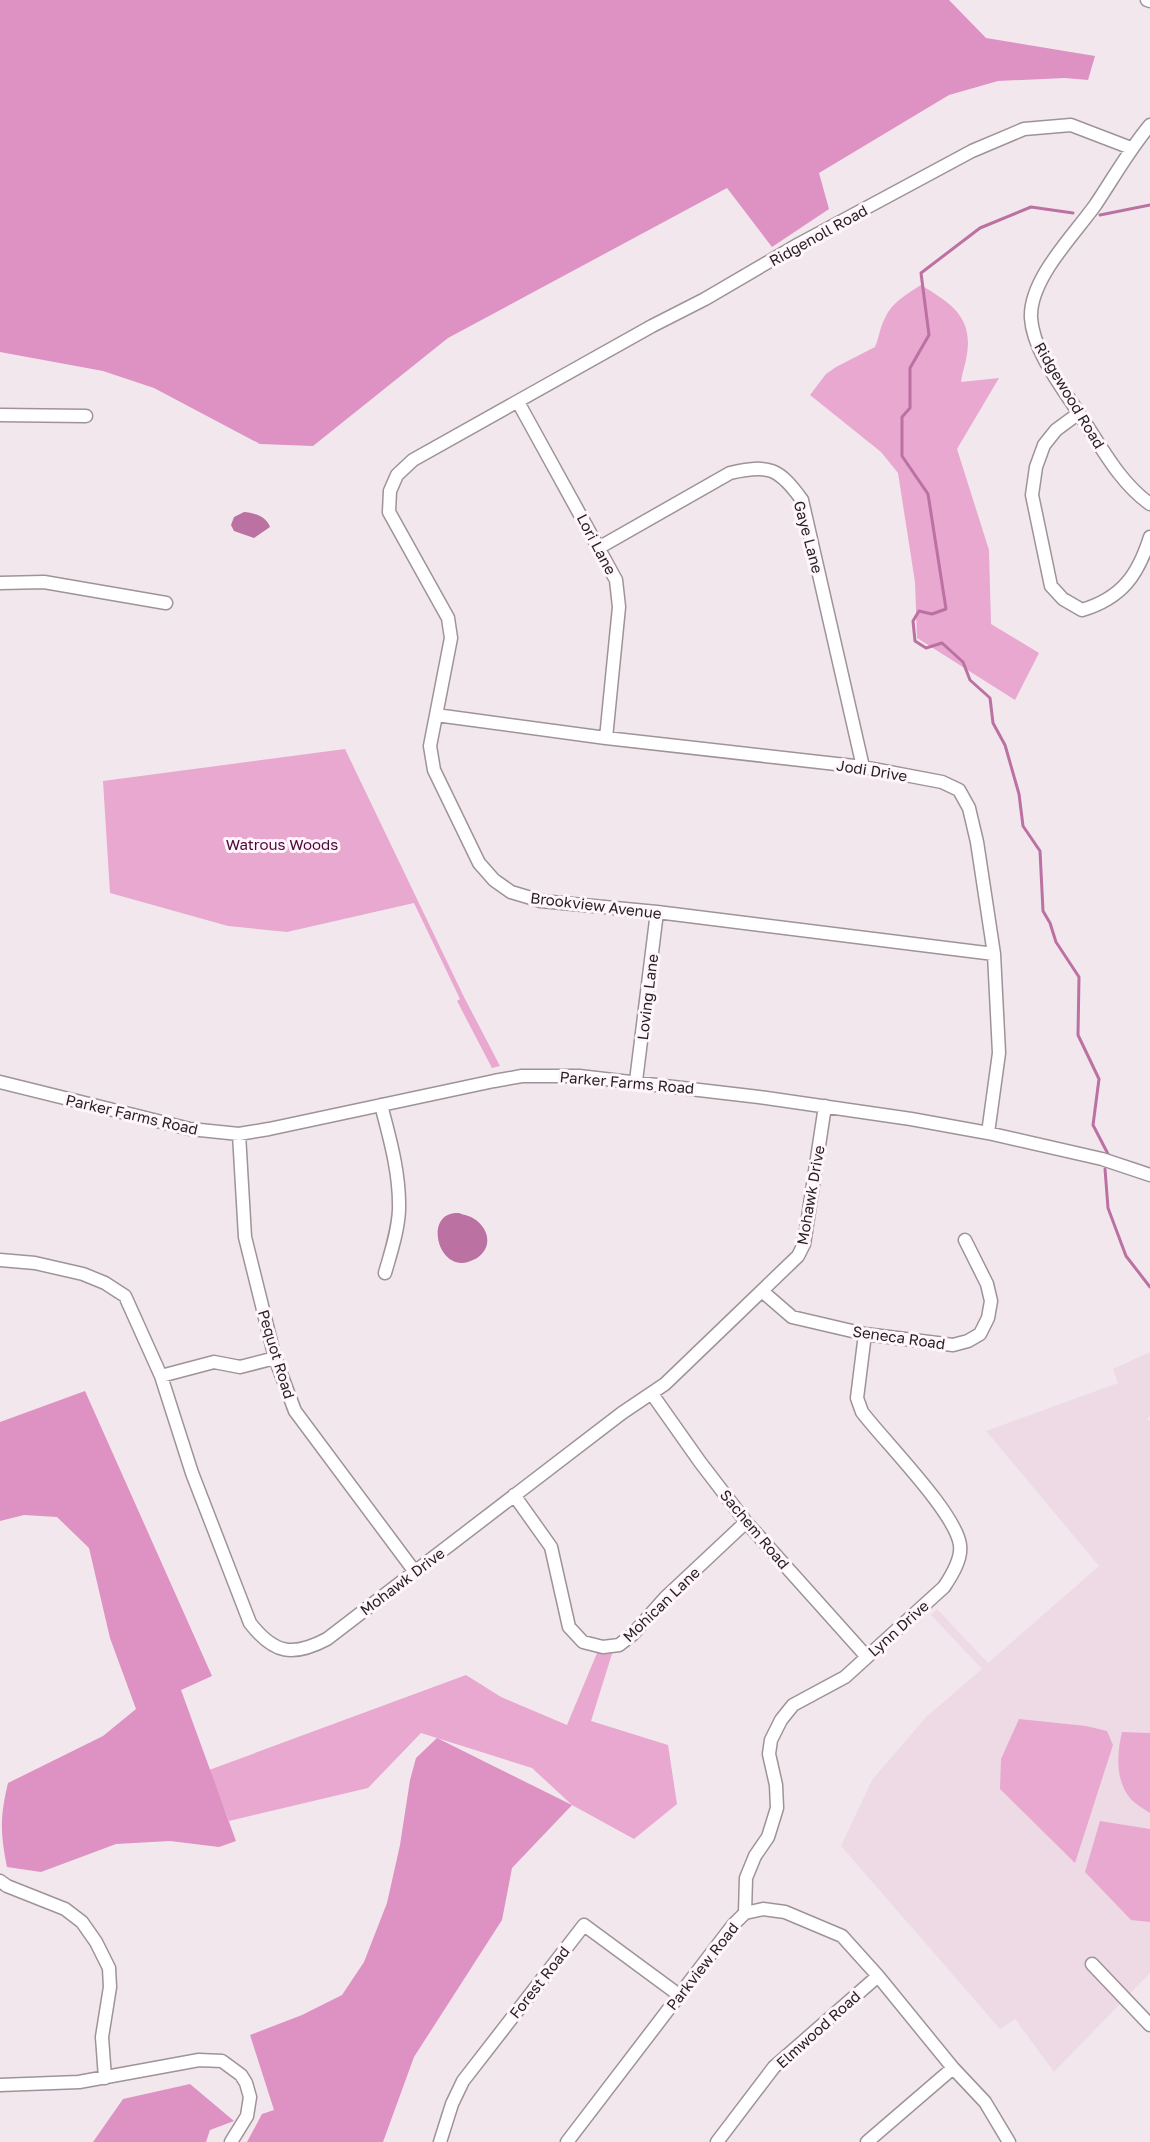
<svg xmlns="http://www.w3.org/2000/svg" width="1150" height="2142" font-family="'Golos Text',sans-serif">
	<style>
		.built { fill: #eddae5 }
		.green { fill: #e8a8d0 }
		.forest { fill: #de91c3 }
		.water { fill: #bb71a1 }
		.lines { fill: none; stroke-linecap: round; stroke-linejoin: round }
		.stream { stroke: #bb71a1; stroke-width: 3 }
		.minor-casing { stroke: #9e939a; stroke-width: 15 }
		.minor { stroke: #fff; stroke-width: 12 }
		.labels { text-anchor: middle; dominant-baseline: central; stroke-width: 6; stroke-linejoin: round; paint-order: stroke }
		.street-label { font-size: 15px; fill: #231f21; stroke: #fff5fb }
		.park-label { font-size: 15px; fill: #4d083b; stroke: #fff5fb }
	</style>
	<rect width="100%" height="100%" fill="#f3e7ee"/>
	<path class="built" d="M 1150,1352 L 1150,1416 L 1147,1419 L 1150,1421 L 1150,1973 L 1054,2072 L 1015,2019 L 1000,2029 L 841,1846 L 872,1780 L 927,1716 L 982,1669 L 931,1615 L 937,1609 L 988,1663 L 1099,1566 L 986,1431 L 1118,1383 L 1113,1369 Z"/>
	<path class="green" d="M 921,285 C 950,303 973,316 967,354 C 966,363 962,372 961,382 L 999,378 L 957,449 L 989,550 L 991,624 L 1039,653 L 1015,700 L 917,638 L 915,582 L 898,473 L 881,452 L 810,395 L 826,374 L 836,367 L 875,347 C 879,338 880,327 885,318 C 892,302 907,294 921,285 Z
		M 345,749 L 464,997 L 500,1066 L 492,1068 L 457,1001 L 460,999 L 414,903 L 287,932 L 228,926 L 110,893 L 103,781 Z
		M 602,1641 L 616,1641 L 591,1721 L 668,1745 L 677,1804 L 634,1839 L 572,1805 L 532,1768 L 421,1733 L 368,1788 L 229,1821 L 209,1770 L 466,1675 L 501,1697 L 567,1725 Z
		M 1019,1719 L 1086,1726 L 1107,1731 L 1113,1745 L 1075,1863 L 1000,1789 L 1001,1759 Z
		M 1122,1732 L 1150,1733 L 1150,1813 C 1144,1809 1135,1804 1130,1798 C 1115,1780 1117,1753 1122,1732 Z
		M 1100,1821 L 1150,1829 L 1150,1922 L 1131,1920 L 1085,1872 Z"/>
	<path class="forest" d="M 0,0 L 949,0 L 986,38 L 1095,56 L 1088,80 L 1065,78 L 998,81 L 949,95 L 819,173 L 829,209 L 772,247 L 727,188 L 448,338 L 313,446 L 260,444 L 154,388 L 103,371 L 0,352 Z
		M 85,1391 L 212,1676 L 181,1690 L 236,1841 L 219,1847 L 170,1841 L 116,1844 L 41,1872 L 7,1867 C 0,1832 0,1817 8,1783 L 103,1736 L 136,1709 L 110,1638 L 89,1548 L 57,1517 L 24,1515 L 0,1521 L 0,1422 Z
		M 437,1738 L 572,1805 L 512,1868 L 502,1920 L 414,2057 L 383,2142 L 247,2142 L 262,2114 L 274,2110 L 250,2035 L 302,2015 L 342,1995 L 364,1962 L 387,1903 L 400,1845 L 410,1780 L 416,1758 Z
		M 190,2084 L 234,2121 L 210,2130 L 206,2142 L 93,2142 L 123,2099 Z"/>
	<path class="water" d="M 244,512 C 254,513 266,516 270,527 L 254,538 L 234,531 L 231,525 L 234,517 Z
		M 459,1213 C 464,1215 471,1216 476,1220 C 494,1234 490,1256 468,1262 C 437,1271 423,1211 459,1213 Z"/>
	<g class="lines">
		<path class="stream" d="M 1073,213 L 1031,207 L 980,228 L 921,273 L 929,335 L 910,368 L 910,408 L 902,417 L 902,456 L 928,494 L 946,609 L 932,614 L 919,611 L 913,621 L 915,641 L 926,648 L 942,643 L 963,662 L 970,680 L 990,698 L 993,723 L 1005,745 L 1019,794 L 1023,826 L 1040,851 L 1043,911 L 1050,923 L 1056,942 L 1079,977 L 1078,1035 L 1099,1079 L 1093,1125 L 1108,1154
			M 1100,215 L 1150,205
			M 1105,1169 L 1108,1208 L 1126,1256 L 1150,1287"/>
		<g class="minor-casing">
			<path id="minor" d="M 1147,0 L 1150,1
				M 1150,125 C 1129,150 1114,177 1096,204 C 1075,234 1029,279 1031,318 C 1033,351 1062,387 1080,415 C 1101,446 1119,482 1150,504
				M 518,402 L 616,580 L 619,607 L 606,738
				M 1079,413 L 1056,430 L 1044,445 L 1036,467 L 1032,495 L 1051,586 L 1063,599 L 1082,610 C 1122,598 1138,575 1150,537
				M 0,415 L 86,416
				M 600,547 L 730,473 C 769,464 779,468 802,500 L 863,767
				M 0,583 L 44,582 L 166,603
				M 436,715 L 606,738 L 863,767 L 942,782 L 959,790 L 969,808 L 977,842 L 994,954 L 999,1053 L 988,1133
				M 994,954 L 657,912 L 541,901 L 511,892 L 494,880 L 479,863 L 434,770 L 430,746 L 451,638 L 448,618 L 389,512 L 390,491 L 397,475 L 413,460 L 652,326 L 705,299 L 799,244 L 972,151 L 1024,129 L 1071,125 L 1131,148
				M 636,1081 L 657,912
				M 0,1082 L 190,1129 L 239,1134 L 269,1129 L 494,1081 L 522,1076 L 579,1076 L 759,1097 L 911,1119 L 988,1133 L 1102,1159 L 1150,1175
				M 381,1105 C 390,1139 400,1174 399,1210 C 398,1231 391,1252 385,1273
				M 239,1134 L 245,1237 L 275,1358 L 295,1411 L 415,1572
				M 0,1260 L 35,1263 L 83,1274 L 105,1283 L 125,1296 L 161,1376 L 192,1473 L 250,1623 C 274,1654 293,1657 327,1639 L 622,1413 L 665,1384 L 798,1256 L 804,1244 L 825,1106
				M 762,1291 L 792,1317 L 865,1334 L 953,1345 L 968,1341 L 980,1334 L 988,1318 L 991,1301 L 987,1284 L 965,1240
				M 161,1376 L 214,1362 L 240,1367 L 275,1358
				M 652,1394 L 700,1462 L 746,1522 L 867,1657
				M 514,1495 L 551,1547 L 569,1627 L 583,1642 L 603,1647 L 619,1645 L 633,1634 L 665,1598 L 746,1522
				M 0,1881 L 7,1886 L 65,1909 L 82,1922 L 96,1942 L 109,1968 L 110,1987 L 102,2037 L 105,2078
				M 745,1913 L 746,1878 L 755,1856 L 768,1837 L 777,1808 L 776,1785 L 769,1754 L 771,1740 L 781,1720 L 793,1705 L 845,1677 L 944,1587 C 952,1575 962,1559 960,1545 C 956,1513 884,1441 862,1412 L 857,1398 L 865,1334
				M 1092,1964 L 1150,2025
				M 0,2085 L 79,2082 L 199,2060 L 222,2061 L 241,2075 L 246,2083 L 250,2097 L 247,2116 L 231,2142
				M 440,2142 L 452,2104 L 463,2081 L 584,1925 L 679,1995
				M 567,2142 L 733,1925 L 745,1913 L 763,1909 L 785,1912 L 842,1936 L 878,1976 L 953,2068 L 985,2102 L 1009,2142
				M 717,2142 L 774,2067 L 878,1976
				M 867,2142 L 953,2068"/>
		</g>
		<use href="#minor" class="minor"/>
	</g>
	<g class="labels">
		<g class="street-label">
			<text transform="translate(818 235) rotate(-29)">Ridgenoll Road</text>
			<text transform="translate(1070 395) rotate(59)">Ridgewood Road</text>
			<text transform="translate(809 537) rotate(75)">Gaye Lane</text>
			<text transform="translate(597 544) rotate(62)">Lori Lane</text>
			<text transform="translate(872 770) rotate(9)">Jodi Drive</text>
			<text transform="translate(596 905) rotate(7)">Brookview Avenue</text>
			<text transform="translate(647 997) rotate(-83)">Loving Lane</text>
			<text transform="translate(627 1082) rotate(5)">Parker Farms Road</text>
			<text transform="translate(132 1114) rotate(13)">Parker Farms Road</text>
			<text transform="translate(810 1195) rotate(-80)">Mohawk Drive</text>
			<text transform="translate(899 1337) rotate(8)">Seneca Road</text>
			<text transform="translate(277 1354) rotate(73)">Pequot Road</text>
			<text transform="translate(755 1529) rotate(50)">Sachem Road</text>
			<text transform="translate(402 1581) rotate(-37)">Mohawk Drive</text>
			<text transform="translate(661 1604) rotate(-44)">Mohican Lane</text>
			<text transform="translate(898 1628) rotate(-42)">Lynn Drive</text>
			<text transform="translate(702 1966) rotate(-52)">Parkview Road</text>
			<text transform="translate(539 1982) rotate(-52)">Forest Road</text>
			<text transform="translate(818 2029) rotate(-42)">Elmwood Road</text>
		</g>
		<g class="park-label">
			<text x="282" y="844">Watrous Woods</text>
		</g>
	</g>
</svg>
